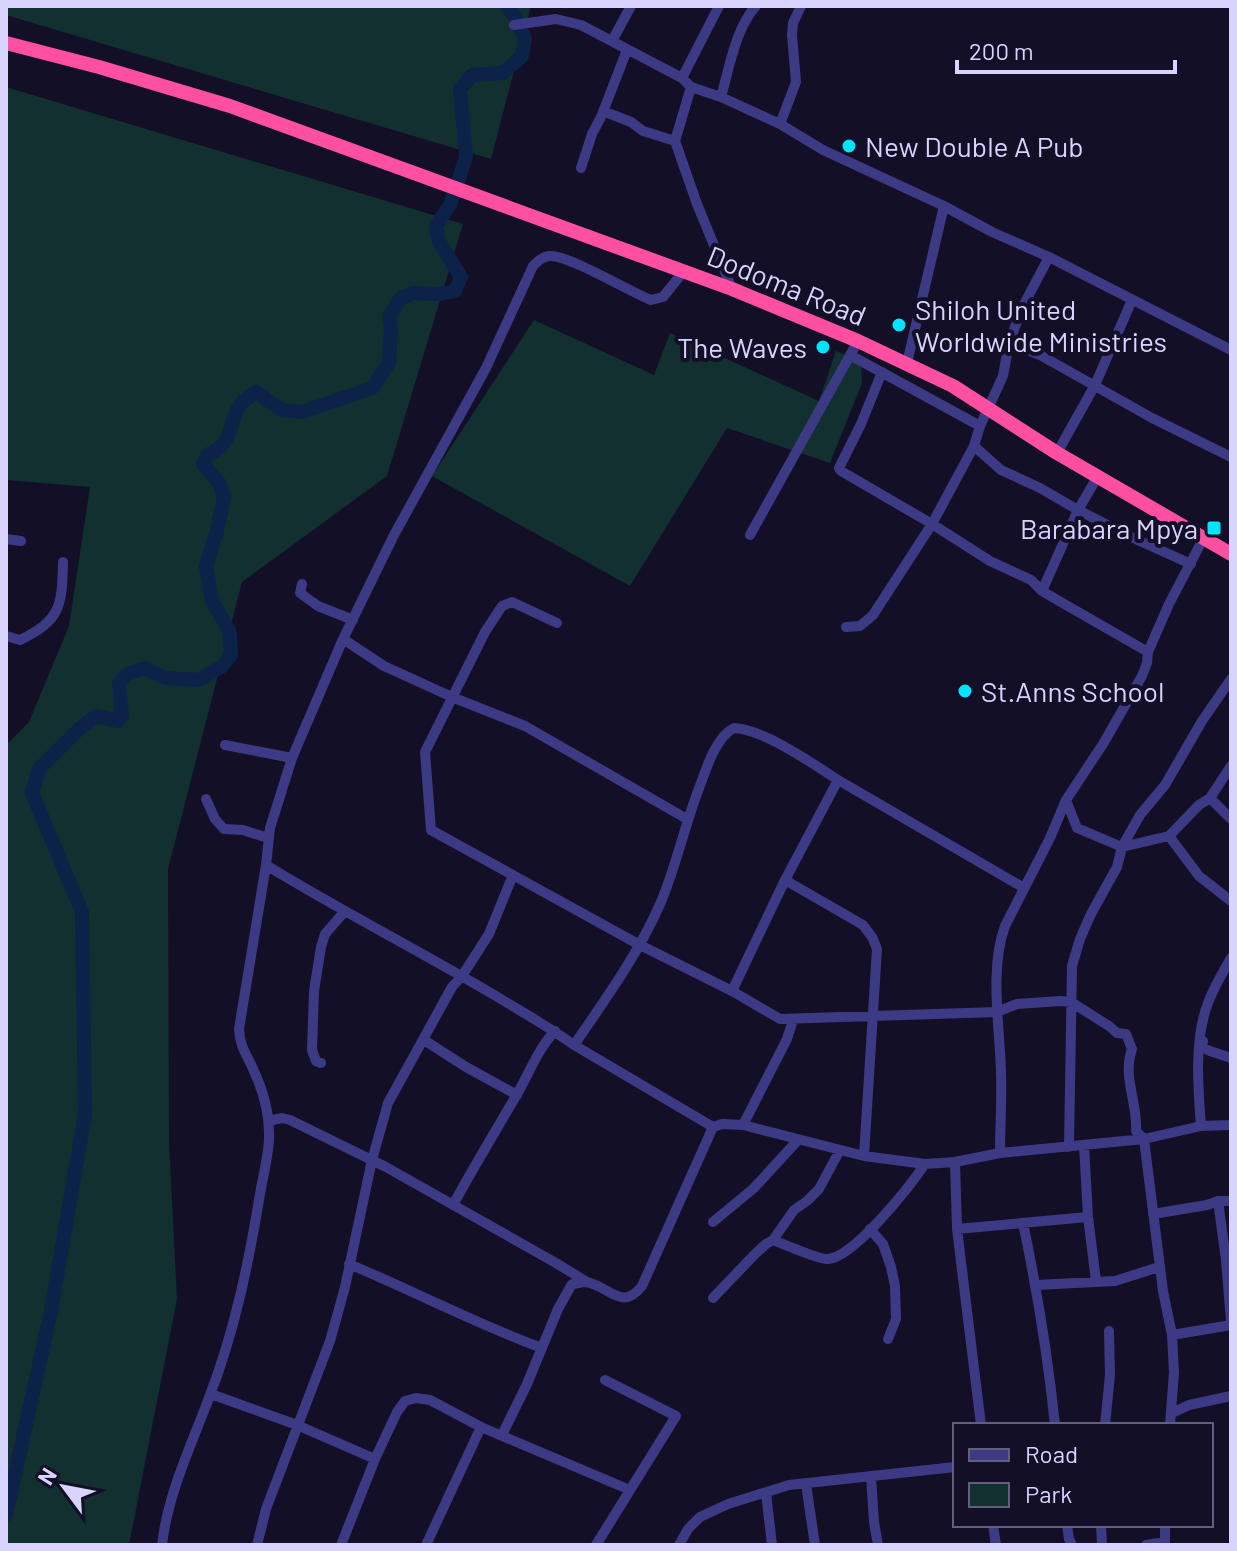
<svg xmlns="http://www.w3.org/2000/svg" width="1237" height="1551" font-family="Barlow,sans-serif">
	<style>
		.green { fill: #12302f }
		.lines { fill: none; stroke-linecap: round; stroke-linejoin: round }
		.river { stroke: #0c2248; stroke-width: 14 }
		.minor { stroke: #3d3a85; stroke-width: 10 }
		.highway { stroke: #ff4fa3; stroke-width: 14 }
		.poi-dot { fill: #00e5ff; stroke: #130f26; stroke-width: 3 }
		.labels { text-anchor: middle; dominant-baseline: central; stroke-width: 8; stroke-linejoin: round; paint-order: stroke }
		.poi-label { font-size: 28px; fill: #d9d4ff; stroke: #130f26; text-anchor: start }
		.street-label { font-size: 28px; fill: #d9d4ff; stroke: #130f26 }
	</style>
	<rect width="100%" height="100%" fill="#130f26"/>
	<path class="green" d="M 6,6 L 531,6 L 491,159 L 6,15 Z
		M 6,87 L 463,224 L 387,476 L 242,582 L 168,869 L 169,1142 L 177,1299 L 129,1545 L 6,1545 L 6,745 L 29,722 L 69,626 L 90,487 L 6,480 Z
		M 534,320 L 654,375 L 670,333 L 819,401 L 836,351 L 861,361 L 862,383 L 830,463 L 727,428 L 630,586 L 432,476 Z"/>
	<g class="lines">
		<path class="river" d="M 6,1515 L 51,1311 L 85,1114 L 82,912 L 32,793 L 39,769 L 78,730 L 96,716 L 118,721 L 122,716 L 119,684 L 127,674 L 144,668 L 165,678 L 198,680 L 223,666 L 231,655 L 230,632 L 212,601 L 206,566 L 217,531 L 224,497 L 220,484 L 203,464 L 207,455 C 236,442 226,427 240,405 C 243,400 251,396 256,392 L 282,410 L 302,412 L 372,388 L 389,363 L 391,329 L 389,316 L 401,298 L 413,293 L 440,294 L 455,291 L 461,277 L 439,242 L 436,226 L 450,205 L 466,157 L 460,89 L 472,75 L 503,73 L 522,56 L 525,39 L 516,18 L 507,6"/>
		<path class="minor" d="M 514,25 L 556,19 L 581,25 L 682,78 L 691,87 L 721,97 L 780,124 L 823,150 L 944,206 L 992,232 L 1049,257 L 1231,350
			M 612,41 L 631,6
			M 682,78 L 719,6
			M 691,87 L 675,141 L 697,204 L 732,289
			M 721,97 C 729,69 736,27 756,6
			M 603,111 L 631,122 L 643,131 L 675,141
			M 780,124 L 796,82 L 792,35 L 793,23 L 801,6
			M 581,168 L 592,134 L 601,117 L 627,50
			M 1009,343 L 1040,355 L 1152,418 L 1231,457
			M 850,355 L 980,426
			M 907,363 L 944,206
			M 882,372 L 861,424 L 839,468 L 841,471 L 932,524 L 990,561 L 1031,580 L 1042,591 L 1059,601 L 1148,652
			M 974,446 L 1001,470 L 1040,488 L 1078,510 L 1131,537 L 1191,564
			M 1057,453 L 1095,385 L 1132,300
			M 750,535 L 858,341
			M 6,539 L 21,541
			M 302,584 L 300,593 L 318,606 L 353,620
			M 1042,591 L 1078,510 L 1098,476
			M 557,623 L 512,602 L 502,606 L 485,632 L 425,752 L 431,830 L 638,944 L 732,991 L 780,1019 L 997,1012 L 1017,1004 L 1061,1001 L 1071,1002 L 1109,1026 L 1117,1033 L 1126,1034 L 1132,1049 C 1122,1077 1138,1103 1136,1131 L 1144,1139 L 1163,1291 L 1172,1335 L 1174,1372 L 1170,1425
			M 846,627 L 860,626 L 873,615 L 932,524 L 974,446 L 980,426 L 1003,376 L 1009,343 L 1022,308 L 1049,257
			M 6,636 L 20,640 C 61,620 62,606 63,562
			M 343,639 L 384,666 L 452,697 L 525,726 L 687,819
			M 225,745 L 292,758
			M 1210,798 L 1231,819
			M 206,799 L 215,819 L 224,829 L 243,830 L 268,838
			M 1066,800 L 1077,828 L 1122,847 L 1169,836 L 1199,876 L 1231,901
			M 1169,836 L 1199,805 L 1210,798 L 1231,766
			M 266,865 C 341,911 420,951 496,996 C 522,1012 549,1027 574,1045 L 713,1127 L 722,1124 L 743,1125 L 864,1156 L 925,1164 L 955,1162 L 1000,1153 L 1144,1139 L 1201,1126 L 1231,1125
			M 785,880 L 863,925 L 872,937 L 877,949 L 864,1156
			M 732,991 L 785,880 L 838,780 L 1024,888
			M 424,1040 L 466,1067 L 517,1095
			M 1203,1041 L 1202,1047 L 1210,1051 L 1231,1058
			M 574,1045 C 605,1000 639,953 661,902 C 676,866 684,828 698,791 C 705,773 715,737 734,728 C 763,729 812,763 838,780
			M 321,1063 L 316,1061 L 312,1050 L 314,991 L 321,947 L 325,934 L 345,911
			M 268,1121 L 282,1118 L 290,1120 L 386,1167 L 556,1263 L 587,1282
			M 743,1125 L 787,1039 L 793,1020
			M 1201,1126 C 1198,1088 1194,1039 1208,1003 C 1214,987 1223,972 1231,958
			M 1084,1145 L 1088,1217 L 1096,1281
			M 1069,1147 L 1072,966 L 1080,939 L 1091,914 L 1117,867 L 1122,847 L 1140,815 L 1165,785 L 1202,721 L 1231,679
			M 1000,1153 C 1000,1127 1002,1100 1001,1073 C 1000,1028 989,969 1005,926 L 1050,838 L 1066,800 L 1103,744 L 1142,676 L 1147,663 L 1148,652 L 1169,604 L 1203,539
			M 955,1162 L 957,1229 L 981,1425
			M 1218,1201 L 1226,1260 L 1231,1260
			M 453,1205 C 473,1168 495,1132 516,1096 C 529,1074 537,1050 555,1031
			M 1153,1214 L 1207,1205 L 1218,1201 L 1231,1201
			M 713,1222 L 754,1188 L 798,1140
			M 1023,1223 C 1037,1290 1048,1357 1055,1425
			M 870,1229 L 883,1244 L 891,1267 L 895,1286 L 896,1319 L 888,1339
			M 957,1229 L 1088,1217
			M 773,1240 C 786,1245 815,1258 827,1259 C 853,1259 910,1186 925,1164
			M 1226,1260 L 1231,1321
			M 349,1264 C 414,1291 476,1324 542,1348
			M 1036,1285 L 1115,1281 L 1159,1267
			M 713,1298 L 755,1254 L 766,1244 L 773,1240 L 794,1210 L 807,1201 L 819,1189 L 840,1150
			M 1172,1335 L 1231,1325
			M 211,1394 L 297,1425 L 375,1459
			M 1172,1413 L 1189,1405 L 1231,1396
			M 1105,1425 L 1110,1375 L 1109,1331
			M 502,1435 L 527,1384 L 558,1309 L 572,1284 C 577,1284 581,1282 585,1282 C 608,1284 621,1313 642,1286 L 713,1127
			M 871,1476 L 874,1522 L 878,1545
			M 806,1484 L 815,1545
			M 766,1493 L 772,1545
			M 993,1525 L 996,1545
			M 1067,1525 L 1069,1539 L 1072,1545
			M 1101,1525 L 1102,1545
			M 162,1545 C 168,1492 192,1444 210,1395 C 235,1330 249,1261 260,1194 C 263,1176 268,1158 269,1140 C 270,1116 263,1090 253,1069 C 246,1053 240,1047 239,1029 L 266,865 L 270,828 L 292,758 L 343,639 L 394,535 L 486,368 L 533,266 C 538,261 542,257 549,256 C 567,254 630,292 651,300 L 663,297 L 684,271
			M 257,1545 L 266,1509 L 330,1341 L 345,1287 L 372,1160 L 388,1103 L 452,987 L 462,976 L 489,934 L 513,875
			M 341,1545 L 375,1459 L 397,1412 L 405,1401 L 416,1398 L 430,1400 L 481,1427 L 630,1490
			M 426,1545 L 481,1427
			M 596,1545 L 676,1416 L 605,1380
			M 679,1545 L 688,1529 L 700,1517 L 728,1504 L 789,1485 L 955,1467
			M 1146,1545 L 1165,1542
			M 1165,1545 L 1165,1525"/>
		<path class="highway" d="M 6,43 L 99,67 L 230,106 L 732,289 L 858,341 L 953,386 L 1057,453 L 1231,554"/>
	</g>
	<g class="poi-dot">
		<circle cx="849" cy="146" r="8"/>
		<circle cx="899" cy="325" r="8"/>
		<circle cx="823" cy="347" r="8"/>
		<rect x="1206" y="520" width="16" height="16" rx="4"/>
		<circle cx="965" cy="691" r="8"/>
	</g>
	<g class="labels">
		<g class="poi-label">
			<text x="865" y="146">New Double A Pub</text>
			<text x="915" y="309">Shiloh United<tspan x="915" dy="32">Worldwide Ministries</tspan></text>
			<text x="807" y="347" text-anchor="end">The Waves</text>
			<text x="1198" y="528" text-anchor="end">Barabara Mpya</text>
			<text x="981" y="691">St.Anns School</text>
		</g>
		<g class="street-label">
			<text transform="translate(787 285) rotate(22)">Dodoma Road</text>
		</g>
	</g>
	<rect width="1237" height="1551" fill="none" stroke="#d9d4ff" stroke-width="16"/>
	<rect x="953" y="1423" width="260" height="104" fill="#130f26" stroke="#625e7d" stroke-width="2"/>
	<rect x="969" y="1449" width="40" height="12" fill="#3d3a85" stroke="#625e7d" stroke-width="2"/>
	<text x="1025" y="1463" font-size="24" fill="#d9d4ff">Road</text>
	<rect x="969" y="1483" width="40" height="24" fill="#12302f" stroke="#625e7d" stroke-width="2"/>
	<text x="1025" y="1503" font-size="24" fill="#d9d4ff">Park</text>
	<g transform="translate(64 1487) rotate(302)" stroke="#130f26" stroke-width="6" paint-order="stroke">
	<path d="M0-6L14 30L0 20L-14 30Z" fill="#d9d4ff"/>
	<text y="-12" font-size="22" font-weight="bold" text-anchor="middle" fill="#d9d4ff">N</text>
	</g>
	<path d="M957 60v12h218v-12" fill="none" stroke="#d9d4ff" stroke-width="4"/>
	<text x="969" y="60" font-size="24" fill="#d9d4ff" stroke="#130f26" stroke-width="6" paint-order="stroke">200 m</text>
</svg>
